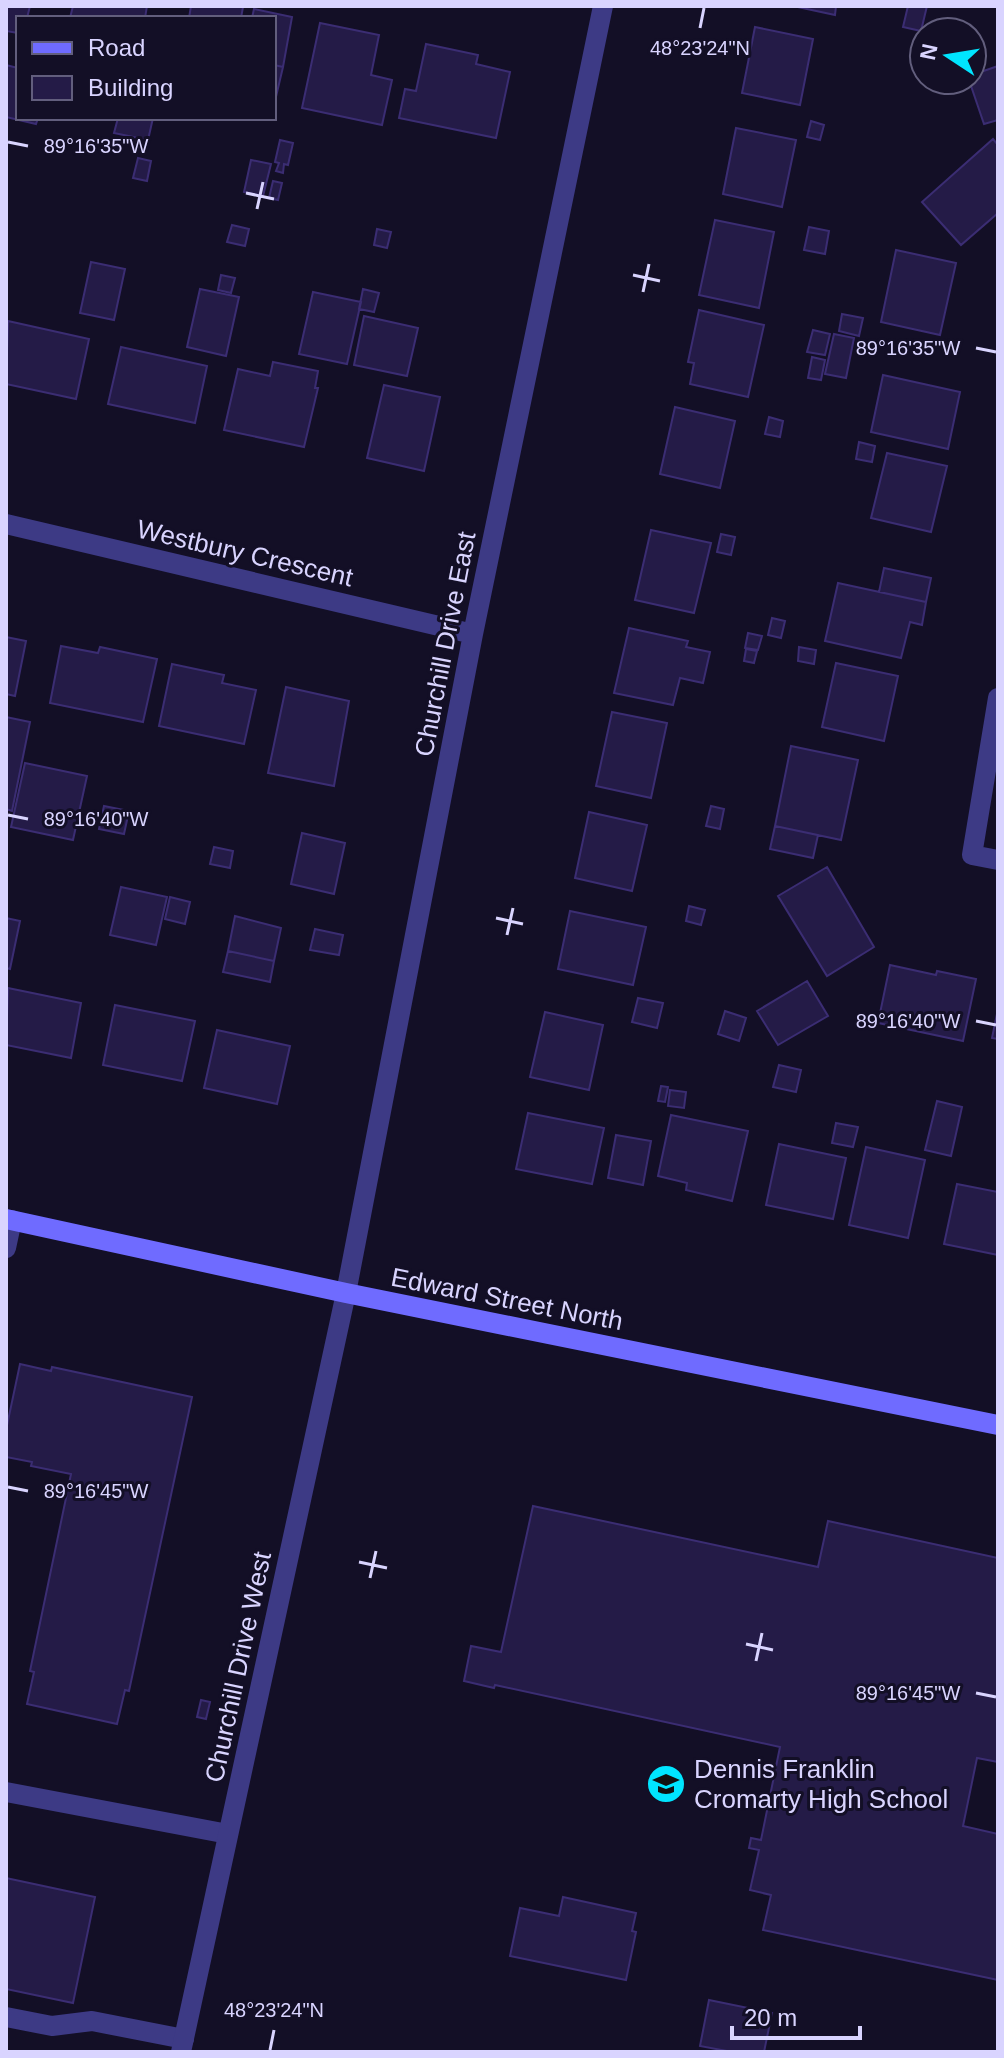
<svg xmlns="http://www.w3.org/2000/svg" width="1004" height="2058" font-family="Helvetica,sans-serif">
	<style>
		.building { fill: #241b47; stroke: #3b2d73; stroke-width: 2 }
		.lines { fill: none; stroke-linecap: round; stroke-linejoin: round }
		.service { stroke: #3d3a85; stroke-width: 20 }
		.minor { stroke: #3d3a85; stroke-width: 20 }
		.secondary { stroke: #6f6bff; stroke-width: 20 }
		.ticks { fill: none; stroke: #d9d4ff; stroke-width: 3 }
		.labels { text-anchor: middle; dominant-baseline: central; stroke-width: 6; stroke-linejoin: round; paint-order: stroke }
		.street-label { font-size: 26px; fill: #d9d4ff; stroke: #130f26 }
		.poi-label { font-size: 26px; fill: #d9d4ff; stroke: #130f26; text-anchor: start }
		.ticks-label { font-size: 20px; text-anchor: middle; fill: #d9d4ff; stroke: #130f26; stroke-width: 6; stroke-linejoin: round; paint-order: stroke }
	</style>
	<rect width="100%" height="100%" fill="#130f26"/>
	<path class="building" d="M 6,6 L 30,6 L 27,18 L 18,18 L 18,33 L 6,31 Z
		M 73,6 L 147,6 L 145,18 L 70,18 Z
		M 191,6 L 237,6 L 243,7 L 241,18 L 189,18 Z
		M 793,6 L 836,6 L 835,15 Z
		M 908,6 L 927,6 L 921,31 L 903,27 Z
		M 254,9 L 292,17 L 283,67 L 274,65 L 274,18 L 252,18 Z
		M 320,23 L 379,35 L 371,75 L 392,80 L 382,125 L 302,108 Z
		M 755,27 L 813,39 L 800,105 L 742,93 Z
		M 426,44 L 478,55 L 476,64 L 510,72 L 496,138 L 399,118 L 405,89 L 416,91 Z
		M 6,65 L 18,68 L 18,118 L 38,118 L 36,124 L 6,117 Z
		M 274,65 L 283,67 L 275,101 L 274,100 Z
		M 998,66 L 998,120 L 984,124 L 969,80 L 972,80 L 972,75 Z
		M 118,118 L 153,118 L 148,140 L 114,133 Z
		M 811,121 L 824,125 L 820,140 L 807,137 Z
		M 736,128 L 796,140 L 782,207 L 723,194 Z
		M 993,139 L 998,145 L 998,213 L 961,245 L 922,202 Z
		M 280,140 L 293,143 L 288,165 L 284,164 L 283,173 L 276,171 L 279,163 L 275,162 Z
		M 138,158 L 151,161 L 147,181 L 133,178 Z
		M 251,160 L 271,164 L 263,196 L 244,192 Z
		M 273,181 L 282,183 L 278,200 L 269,198 Z
		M 715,220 L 774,232 L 759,308 L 699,295 Z
		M 232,225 L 249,229 L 245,246 L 227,242 Z
		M 809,227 L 829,231 L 825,254 L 804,250 Z
		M 377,229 L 391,232 L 387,248 L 374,245 Z
		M 896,250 L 956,263 L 940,335 L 881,322 Z
		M 91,262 L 125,269 L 114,320 L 80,313 Z
		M 221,275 L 235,278 L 231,293 L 218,290 Z
		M 200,289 L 239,297 L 226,356 L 187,347 Z
		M 363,289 L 379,293 L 374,312 L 359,309 Z
		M 313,292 L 361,302 L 347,364 L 299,354 Z
		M 699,310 L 764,325 L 748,397 L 690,384 L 694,363 L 688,362 Z
		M 842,314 L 863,318 L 859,336 L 839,331 Z
		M 364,316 L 418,328 L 407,376 L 354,365 Z
		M 8,321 L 89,339 L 76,399 L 6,384 Z
		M 813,330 L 830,334 L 825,355 L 807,352 Z
		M 834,334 L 854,338 L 846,378 L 825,374 Z
		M 121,347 L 207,366 L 195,423 L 108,404 Z
		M 812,357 L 825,360 L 821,380 L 808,378 Z
		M 273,362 L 318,371 L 315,388 L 318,388 L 304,447 L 224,430 L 238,369 L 270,376 Z
		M 883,375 L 960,392 L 948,449 L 871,432 Z
		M 384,385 L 440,397 L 424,471 L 367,458 Z
		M 675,407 L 735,421 L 720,488 L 660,474 Z
		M 769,417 L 783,421 L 780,437 L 765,434 Z
		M 859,442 L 875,446 L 872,462 L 856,459 Z
		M 887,453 L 947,466 L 931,532 L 871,518 Z
		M 651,530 L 711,543 L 694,613 L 635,600 Z
		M 721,534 L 735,537 L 731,555 L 717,552 Z
		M 884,568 L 931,578 L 926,602 L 879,592 Z
		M 838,583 L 926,602 L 922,625 L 910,622 L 901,658 L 825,641 Z
		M 772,618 L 785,621 L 781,638 L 768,635 Z
		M 629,628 L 688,641 L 686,647 L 710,652 L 703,683 L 680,678 L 673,705 L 614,693 Z
		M 748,633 L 762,636 L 758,650 L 745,648 Z
		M 6,637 L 26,641 L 15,696 L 6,694 Z
		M 61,646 L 98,653 L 100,647 L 157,659 L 143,722 L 50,703 Z
		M 799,647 L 816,650 L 814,664 L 798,661 Z
		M 746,649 L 757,651 L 754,663 L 744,661 Z
		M 836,663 L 898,676 L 884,741 L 822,727 Z
		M 172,664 L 224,675 L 222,683 L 256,690 L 244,744 L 159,726 Z
		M 286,687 L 349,701 L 334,786 L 268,773 Z
		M 612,712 L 667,723 L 651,798 L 596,786 Z
		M 6,717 L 30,722 L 12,811 L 6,809 Z
		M 791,746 L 858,760 L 841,840 L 775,826 Z
		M 25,763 L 87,776 L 73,840 L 11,827 Z
		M 104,806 L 129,811 L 124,834 L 99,829 Z
		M 711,806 L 724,809 L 720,829 L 706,826 Z
		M 589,812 L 647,825 L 632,891 L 575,878 Z
		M 775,826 L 818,835 L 813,858 L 770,849 Z
		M 302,833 L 345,843 L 334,894 L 291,884 Z
		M 214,847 L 233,851 L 230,868 L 210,864 Z
		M 827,867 L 874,947 L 827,976 L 778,896 Z
		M 121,887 L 167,897 L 156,945 L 110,935 Z
		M 170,897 L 190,902 L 185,924 L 165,919 Z
		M 689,906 L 705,910 L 701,925 L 686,921 Z
		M 570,911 L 646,927 L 633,985 L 558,969 Z
		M 235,916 L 281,928 L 274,961 L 228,951 Z
		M 6,918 L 20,921 L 10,969 L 6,968 Z
		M 315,929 L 343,935 L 339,955 L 310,950 Z
		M 228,951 L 274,961 L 270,982 L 223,972 Z
		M 890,965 L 936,975 L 937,971 L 976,979 L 963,1041 L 878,1023 Z
		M 807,981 L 828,1016 L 778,1045 L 757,1011 Z
		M 8,988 L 81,1003 L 71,1058 L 6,1045 Z
		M 638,998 L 663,1003 L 657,1028 L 632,1022 Z
		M 115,1005 L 195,1021 L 182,1081 L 103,1065 Z
		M 998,1009 L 998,1039 L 992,1038 Z
		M 725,1011 L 746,1018 L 739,1041 L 718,1034 Z
		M 545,1012 L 603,1025 L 589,1090 L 530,1077 Z
		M 217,1030 L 290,1046 L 277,1104 L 204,1088 Z
		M 779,1065 L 801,1070 L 796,1092 L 773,1087 Z
		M 661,1086 L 668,1087 L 665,1102 L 658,1101 Z
		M 670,1090 L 686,1092 L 684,1108 L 668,1106 Z
		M 937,1101 L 962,1107 L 951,1156 L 925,1150 Z
		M 528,1113 L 604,1128 L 592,1184 L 516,1169 Z
		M 671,1115 L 748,1131 L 732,1201 L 686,1190 L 687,1183 L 658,1176 Z
		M 836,1123 L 858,1127 L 853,1147 L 832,1143 Z
		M 616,1135 L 651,1141 L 643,1185 L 608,1178 Z
		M 779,1144 L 846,1158 L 833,1219 L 766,1205 Z
		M 866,1147 L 925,1160 L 908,1238 L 849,1225 Z
		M 957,1184 L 998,1192 L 998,1255 L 944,1244 Z
		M 20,1364 L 51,1371 L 52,1367 L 192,1397 L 129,1691 L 125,1690 L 117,1724 L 27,1704 L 34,1672 L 30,1671 L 71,1474 L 31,1466 L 32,1462 L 6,1457 L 6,1430 Z
		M 533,1506 L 818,1567 L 828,1521 L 998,1558 L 998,1762 L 977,1758 L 963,1826 L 998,1834 L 998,1980 L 763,1930 L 771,1895 L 750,1890 L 759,1850 L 749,1848 L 751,1838 L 761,1840 L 780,1747 L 495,1685 L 494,1688 L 464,1681 L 471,1646 L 501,1652 Z
		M 201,1700 L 210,1702 L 206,1719 L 197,1717 Z
		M 6,1878 L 95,1897 L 73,2003 L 6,1989 Z
		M 563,1897 L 636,1913 L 632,1931 L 636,1932 L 626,1980 L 510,1956 L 520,1908 L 559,1916 Z
		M 709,2000 L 772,2013 L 764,2052 L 732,2052 L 700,2046 Z"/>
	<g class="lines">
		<path class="service" d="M 6,1248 L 12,1220
			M 6,1792 L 228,1834
			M 6,2017 L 52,2026 L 92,2021 L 184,2039"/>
		<path class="minor" d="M 6,524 L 473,634
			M 998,698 L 972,855 L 998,860
			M 181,2052 L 346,1293 L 473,634 L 603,6"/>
		<path class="secondary" d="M 6,1219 L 346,1293 L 998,1425"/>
	</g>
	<path class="ticks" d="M 700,28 L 704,8M 8,142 L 28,146M 246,193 L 274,199M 257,209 L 263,182M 633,275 L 660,281M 643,292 L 649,264M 976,348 L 996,352M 8,815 L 28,819M 496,918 L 523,924M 507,935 L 513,908M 976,1021 L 996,1025M 8,1487 L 28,1491M 359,1562 L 387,1568M 370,1578 L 376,1551M 746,1644 L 773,1650M 756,1661 L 762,1633M 976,1693 L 996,1697M 270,2050 L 274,2030"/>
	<defs>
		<g id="school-disc" transform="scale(2)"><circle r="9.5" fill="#00e5ff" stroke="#130f26"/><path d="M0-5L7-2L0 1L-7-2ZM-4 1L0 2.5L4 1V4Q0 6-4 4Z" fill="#111"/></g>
	</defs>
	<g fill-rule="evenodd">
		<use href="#school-disc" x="666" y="1784"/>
	</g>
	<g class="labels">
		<g class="street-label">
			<text transform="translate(245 553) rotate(13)">Westbury Crescent</text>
			<text transform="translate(445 644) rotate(-79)">Churchill Drive East</text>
			<text transform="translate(507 1299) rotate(11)">Edward Street North</text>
			<text transform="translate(238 1667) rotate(-78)">Churchill Drive West</text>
		</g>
		<g class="poi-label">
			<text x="694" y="1769">Dennis Franklin<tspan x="694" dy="30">Cromarty High School</tspan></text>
		</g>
	</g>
	<g class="ticks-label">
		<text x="700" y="55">48°23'24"N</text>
		<text x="96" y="153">89°16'35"W</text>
		<text x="908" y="355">89°16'35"W</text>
		<text x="96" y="826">89°16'40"W</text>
		<text x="908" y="1028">89°16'40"W</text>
		<text x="96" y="1498">89°16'45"W</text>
		<text x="908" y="1700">89°16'45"W</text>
		<text x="274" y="2017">48°23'24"N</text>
	</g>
	<rect width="1004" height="2058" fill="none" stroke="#d9d4ff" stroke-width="16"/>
	<rect x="16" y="16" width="260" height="104" fill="#130f26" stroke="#625e7d" stroke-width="2"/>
	<rect x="32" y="42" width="40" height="12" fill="#6f6bff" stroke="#625e7d" stroke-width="2"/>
	<text x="88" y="56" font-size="24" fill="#d9d4ff">Road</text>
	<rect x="32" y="76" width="40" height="24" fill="#241b47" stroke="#625e7d" stroke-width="2"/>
	<text x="88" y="96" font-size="24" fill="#d9d4ff">Building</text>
	<g transform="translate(948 56) rotate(282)"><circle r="38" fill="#130f26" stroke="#625e7d" stroke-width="2"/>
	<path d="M0-6L14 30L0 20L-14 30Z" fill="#00e5ff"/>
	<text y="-12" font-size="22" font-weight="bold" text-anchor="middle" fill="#d9d4ff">N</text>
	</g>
	<path d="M732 2026v12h128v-12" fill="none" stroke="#d9d4ff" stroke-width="4"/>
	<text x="744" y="2026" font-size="24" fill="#d9d4ff" stroke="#130f26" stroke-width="6" paint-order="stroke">20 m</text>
</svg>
